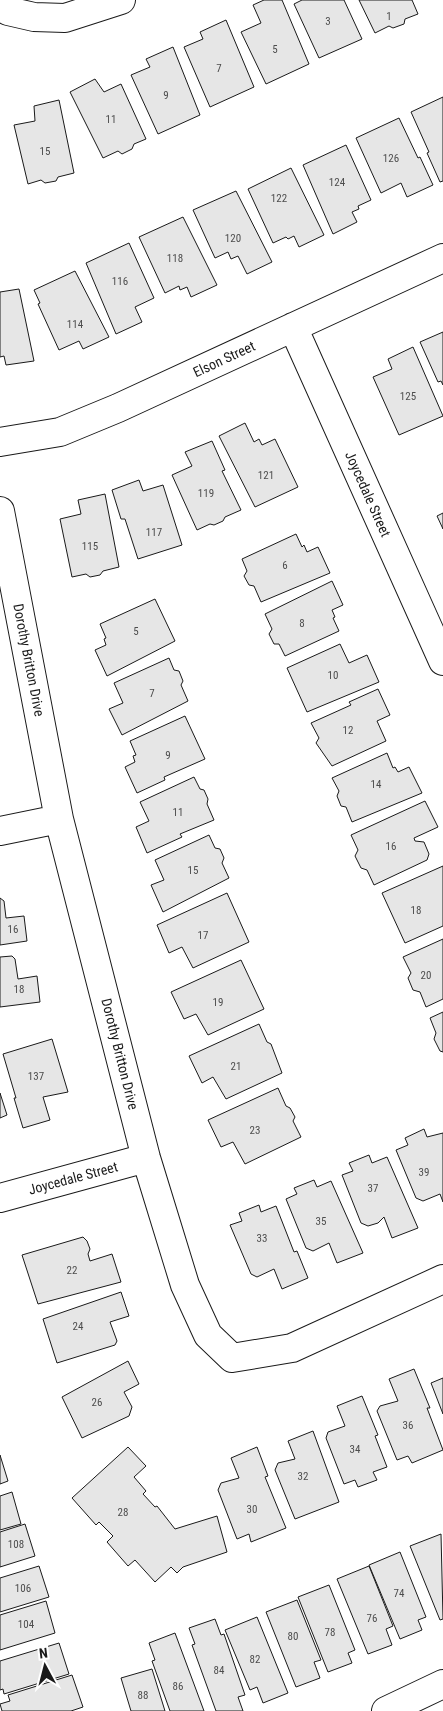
<svg xmlns="http://www.w3.org/2000/svg" width="443" height="1711" font-family="'Roboto Condensed',sans-serif">
	<style>
		.building { fill: #e6e6e6; stroke: #1a1a1a }
		.lines { fill: none; stroke-linecap: round; stroke-linejoin: round }
		.minor-casing { stroke: #1a1a1a; stroke-width: 30 }
		.minor { stroke: #fff; stroke-width: 28 }
		.labels { text-anchor: middle; dominant-baseline: central; stroke-width: 4; stroke-linejoin: round; paint-order: stroke }
		.number-label { font-size: 11px; fill: #4d4d4d }
		.street-label { font-size: 14px; fill: #1a1a1a; stroke: #fff }
	</style>
	<rect width="100%" height="100%" fill="#fff"/>
	<path class="building" d="M 264,0 L 282,0 L 309,64 L 266,84 L 241,32 L 261,23 L 253,5 Z
		M 302,0 L 344,0 L 362,39 L 319,58 L 294,4 Z
		M 359,0 L 412,0 L 418,14 L 405,19 L 404,24 L 393,28 L 389,26 L 375,33 Z
		M 226,20 L 254,87 L 210,107 L 184,47 L 203,39 L 200,32 Z
		M 173,47 L 200,115 L 158,134 L 131,75 L 150,67 L 146,59 Z
		M 95,79 L 104,92 L 121,84 L 146,139 L 134,144 L 132,149 L 122,154 L 118,151 L 103,158 L 70,92 Z
		M 443,97 L 443,181 L 440,182 L 427,153 L 429,152 L 411,112 Z
		M 59,100 L 74,173 L 58,177 L 56,181 L 45,183 L 41,180 L 28,184 L 14,125 L 35,121 L 34,106 Z
		M 399,118 L 418,158 L 420,157 L 433,185 L 407,197 L 401,183 L 381,193 L 356,138 Z
		M 346,145 L 371,200 L 358,206 L 359,209 L 352,212 L 357,222 L 333,234 L 303,165 Z
		M 291,168 L 324,235 L 299,247 L 294,236 L 288,239 L 286,237 L 273,243 L 248,189 Z
		M 236,191 L 272,262 L 247,274 L 238,256 L 231,259 L 228,252 L 215,258 L 193,210 Z
		M 183,217 L 217,285 L 191,297 L 187,287 L 180,290 L 179,286 L 165,293 L 139,237 Z
		M 129,243 L 154,298 L 135,307 L 142,322 L 116,334 L 86,263 Z
		M 75,271 L 109,337 L 83,349 L 79,341 L 59,350 L 38,304 L 40,303 L 34,290 Z
		M 19,289 L 34,361 L 6,365 L 4,356 L 0,357 L 0,292 Z
		M 443,332 L 443,385 L 441,381 L 438,382 L 420,342 Z
		M 413,347 L 443,416 L 399,435 L 373,377 L 392,369 L 388,359 Z
		M 245,423 L 254,442 L 259,439 L 262,445 L 275,439 L 298,487 L 255,507 L 219,436 Z
		M 212,441 L 225,470 L 222,471 L 241,510 L 225,517 L 223,521 L 214,525 L 210,524 L 197,530 L 172,475 L 192,466 L 185,452 Z
		M 139,480 L 143,491 L 163,485 L 182,545 L 138,559 L 125,519 L 121,519 L 112,490 Z
		M 105,494 L 119,567 L 103,571 L 100,575 L 90,577 L 86,574 L 72,577 L 60,519 L 81,514 L 78,500 Z
		M 443,513 L 443,529 L 437,516 Z
		M 296,534 L 302,547 L 304,545 L 307,552 L 318,547 L 330,573 L 261,602 L 254,586 L 249,585 L 244,576 L 247,571 L 242,559 Z
		M 332,581 L 343,605 L 332,610 L 335,617 L 333,618 L 339,631 L 285,656 L 279,644 L 274,644 L 269,634 L 272,629 L 265,614 Z
		M 155,599 L 175,641 L 107,676 L 95,650 L 106,645 L 104,639 L 106,638 L 100,624 Z
		M 340,644 L 349,663 L 367,655 L 379,682 L 307,712 L 287,668 Z
		M 169,658 L 174,670 L 179,671 L 183,681 L 181,685 L 188,701 L 122,735 L 109,709 L 123,703 L 114,683 Z
		M 378,689 L 390,715 L 377,721 L 386,741 L 332,766 L 316,743 L 319,738 L 311,723 L 351,705 L 349,702 Z
		M 185,716 L 205,759 L 164,777 L 165,780 L 137,793 L 125,767 L 135,762 L 133,756 L 136,755 L 130,741 Z
		M 387,753 L 393,768 L 395,767 L 398,772 L 409,767 L 422,793 L 352,822 L 346,807 L 341,806 L 337,796 L 339,791 L 332,778 Z
		M 194,777 L 200,789 L 204,790 L 208,799 L 207,804 L 214,820 L 180,834 L 182,837 L 147,853 L 136,827 L 149,821 L 140,802 Z
		M 425,801 L 438,827 L 414,838 L 415,841 L 424,842 L 429,854 L 427,860 L 374,885 L 367,870 L 361,868 L 355,856 L 358,850 L 351,835 Z
		M 209,835 L 215,848 L 220,849 L 224,858 L 222,863 L 229,878 L 163,912 L 151,885 L 164,880 L 155,860 Z
		M 443,866 L 443,926 L 405,943 L 382,893 Z
		M 227,893 L 249,942 L 193,968 L 182,947 L 169,953 L 157,925 Z
		M 0,898 L 4,901 L 6,918 L 24,916 L 27,941 L 0,945 Z
		M 443,939 L 443,999 L 426,1007 L 420,992 L 413,990 L 408,978 L 411,973 L 403,957 Z
		M 12,956 L 15,959 L 18,979 L 37,976 L 40,1002 L 0,1007 L 0,957 Z
		M 241,960 L 264,1009 L 208,1035 L 196,1014 L 184,1019 L 171,992 Z
		M 443,1012 L 443,1052 L 440,1051 L 434,1039 L 436,1033 L 430,1018 Z
		M 259,1024 L 267,1042 L 271,1044 L 282,1073 L 226,1099 L 213,1077 L 202,1083 L 189,1056 Z
		M 52,1039 L 68,1092 L 43,1097 L 50,1120 L 23,1128 L 14,1098 L 16,1098 L 3,1054 Z
		M 278,1088 L 286,1106 L 290,1108 L 295,1117 L 293,1121 L 301,1137 L 245,1164 L 233,1142 L 221,1147 L 208,1120 Z
		M 0,1093 L 7,1115 L 0,1118 Z
		M 424,1129 L 427,1137 L 443,1133 L 443,1202 L 440,1194 L 423,1201 L 416,1198 L 396,1150 L 408,1145 L 405,1138 Z
		M 369,1155 L 372,1163 L 387,1157 L 418,1228 L 392,1238 L 384,1217 L 378,1223 L 368,1226 L 361,1223 L 342,1175 L 353,1171 L 349,1163 Z
		M 314,1180 L 317,1187 L 331,1181 L 363,1253 L 337,1263 L 329,1243 L 313,1251 L 306,1248 L 286,1199 L 297,1194 L 294,1188 Z
		M 259,1205 L 261,1212 L 276,1206 L 294,1252 L 297,1251 L 308,1278 L 282,1289 L 274,1269 L 257,1277 L 251,1274 L 230,1225 L 242,1221 L 239,1213 Z
		M 83,1237 L 87,1241 L 90,1249 L 88,1254 L 90,1261 L 112,1254 L 121,1282 L 38,1304 L 22,1255 Z
		M 121,1292 L 129,1316 L 110,1322 L 117,1341 L 115,1345 L 57,1363 L 43,1319 Z
		M 128,1361 L 139,1384 L 124,1392 L 132,1407 L 129,1416 L 82,1438 L 62,1397 Z
		M 414,1369 L 430,1408 L 427,1408 L 443,1450 L 412,1463 L 408,1456 L 397,1460 L 377,1411 L 380,1406 L 398,1401 L 389,1379 Z
		M 443,1378 L 443,1414 L 431,1383 Z
		M 362,1396 L 378,1435 L 375,1436 L 387,1467 L 373,1472 L 377,1480 L 358,1487 L 355,1480 L 344,1484 L 326,1438 L 328,1432 L 345,1426 L 337,1406 Z
		M 313,1431 L 339,1502 L 295,1519 L 275,1470 L 278,1463 L 295,1459 L 288,1441 Z
		M 128,1447 L 146,1466 L 134,1477 L 146,1491 L 143,1494 L 155,1507 L 157,1506 L 175,1529 L 217,1516 L 227,1552 L 183,1567 L 177,1573 L 171,1567 L 155,1582 L 135,1560 L 128,1566 L 107,1542 L 113,1536 L 99,1522 L 96,1525 L 72,1498 Z
		M 257,1447 L 268,1476 L 265,1477 L 286,1528 L 251,1542 L 249,1534 L 237,1539 L 218,1490 L 221,1483 L 239,1478 L 231,1458 Z
		M 0,1455 L 8,1481 L 0,1484 Z
		M 12,1492 L 21,1524 L 0,1530 L 0,1496 Z
		M 25,1524 L 35,1556 L 0,1567 L 0,1532 Z
		M 441,1534 L 443,1619 L 440,1620 L 410,1546 Z
		M 400,1552 L 426,1617 L 418,1620 L 422,1630 L 400,1639 L 369,1565 Z
		M 39,1566 L 49,1597 L 0,1612 L 0,1578 Z
		M 369,1566 L 393,1626 L 386,1629 L 392,1645 L 368,1654 L 337,1579 Z
		M 329,1585 L 355,1650 L 348,1653 L 352,1663 L 328,1672 L 298,1597 Z
		M 297,1600 L 321,1660 L 314,1662 L 320,1678 L 296,1687 L 266,1612 Z
		M 46,1601 L 55,1633 L 0,1650 L 0,1615 Z
		M 257,1617 L 288,1693 L 263,1703 L 257,1687 L 250,1690 L 225,1630 Z
		M 215,1619 L 221,1635 L 224,1634 L 245,1695 L 238,1697 L 243,1711 L 216,1711 L 192,1645 L 195,1644 L 189,1628 Z
		M 175,1633 L 204,1711 L 170,1711 L 152,1661 L 155,1660 L 149,1643 Z
		M 59,1643 L 69,1674 L 4,1694 L 3,1689 L 0,1690 L 0,1661 Z
		M 152,1669 L 165,1711 L 131,1711 L 121,1678 Z
		M 72,1675 L 83,1707 L 71,1711 L 2,1711 L 0,1704 L 10,1701 L 8,1695 Z"/>
	<g class="lines">
		<g class="minor-casing">
			<path id="minor" d="M 8,11 L 34,17 L 65,18 L 121,0
				M 293,327 L 443,661
				M 0,442 L 60,432 L 118,408 L 443,258
				M 0,511 L 59,819 L 146,1158 L 185,1285 L 208,1335 L 232,1358 L 292,1348 L 443,1279
				M 0,831 L 59,819
				M 0,1198 L 146,1158
				M 386,1711 L 443,1684"/>
		</g>
		<use href="#minor" class="minor"/>
	</g>
	<g class="labels">
		<g class="number-label">
			<text x="389" y="16">1</text>
			<text x="328" y="21">3</text>
			<text x="275" y="49">5</text>
			<text x="219" y="68">7</text>
			<text x="166" y="95">9</text>
			<text x="111" y="119">11</text>
			<text x="45" y="151">15</text>
			<text x="391" y="158">126</text>
			<text x="337" y="182">124</text>
			<text x="279" y="198">122</text>
			<text x="233" y="238">120</text>
			<text x="175" y="258">118</text>
			<text x="120" y="281">116</text>
			<text x="75" y="324">114</text>
			<text x="408" y="396">125</text>
			<text x="266" y="475">121</text>
			<text x="206" y="493">119</text>
			<text x="154" y="532">117</text>
			<text x="90" y="546">115</text>
			<text x="285" y="565">6</text>
			<text x="302" y="623">8</text>
			<text x="136" y="631">5</text>
			<text x="333" y="675">10</text>
			<text x="152" y="693">7</text>
			<text x="348" y="730">12</text>
			<text x="168" y="755">9</text>
			<text x="376" y="784">14</text>
			<text x="178" y="812">11</text>
			<text x="391" y="846">16</text>
			<text x="193" y="870">15</text>
			<text x="416" y="910">18</text>
			<text x="13" y="929">16</text>
			<text x="203" y="935">17</text>
			<text x="426" y="975">20</text>
			<text x="19" y="989">18</text>
			<text x="218" y="1002">19</text>
			<text x="236" y="1066">21</text>
			<text x="36" y="1076">137</text>
			<text x="255" y="1130">23</text>
			<text x="424" y="1172">39</text>
			<text x="373" y="1188">37</text>
			<text x="321" y="1221">35</text>
			<text x="262" y="1238">33</text>
			<text x="72" y="1270">22</text>
			<text x="78" y="1326">24</text>
			<text x="97" y="1402">26</text>
			<text x="408" y="1425">36</text>
			<text x="355" y="1449">34</text>
			<text x="303" y="1476">32</text>
			<text x="252" y="1509">30</text>
			<text x="123" y="1512">28</text>
			<text x="16" y="1544">108</text>
			<text x="23" y="1588">106</text>
			<text x="399" y="1593">74</text>
			<text x="372" y="1618">76</text>
			<text x="26" y="1624">104</text>
			<text x="330" y="1632">78</text>
			<text x="293" y="1636">80</text>
			<text x="255" y="1659">82</text>
			<text x="219" y="1670">84</text>
			<text x="178" y="1686">86</text>
			<text x="143" y="1695">88</text>
		</g>
		<g class="street-label">
			<text transform="translate(224 359) rotate(-25)">Elson Street</text>
			<text transform="translate(368 494) rotate(66)">Joycedale Street</text>
			<text transform="translate(29 660) rotate(79)">Dorothy Britton Drive</text>
			<text transform="translate(120 1054) rotate(76)">Dorothy Britton Drive</text>
			<text transform="translate(73 1178) rotate(-15)">Joycedale Street</text>
		</g>
	</g>
	<g transform="translate(45 1666) rotate(353)" stroke="#ffffff" stroke-width="4" paint-order="stroke">
	<path d="M0-4L9 19L0 12L-9 19Z" fill="#1a1a1a"/>
	<text y="-8" font-size="14" font-weight="bold" text-anchor="middle" fill="#1a1a1a">N</text>
	</g>
</svg>
